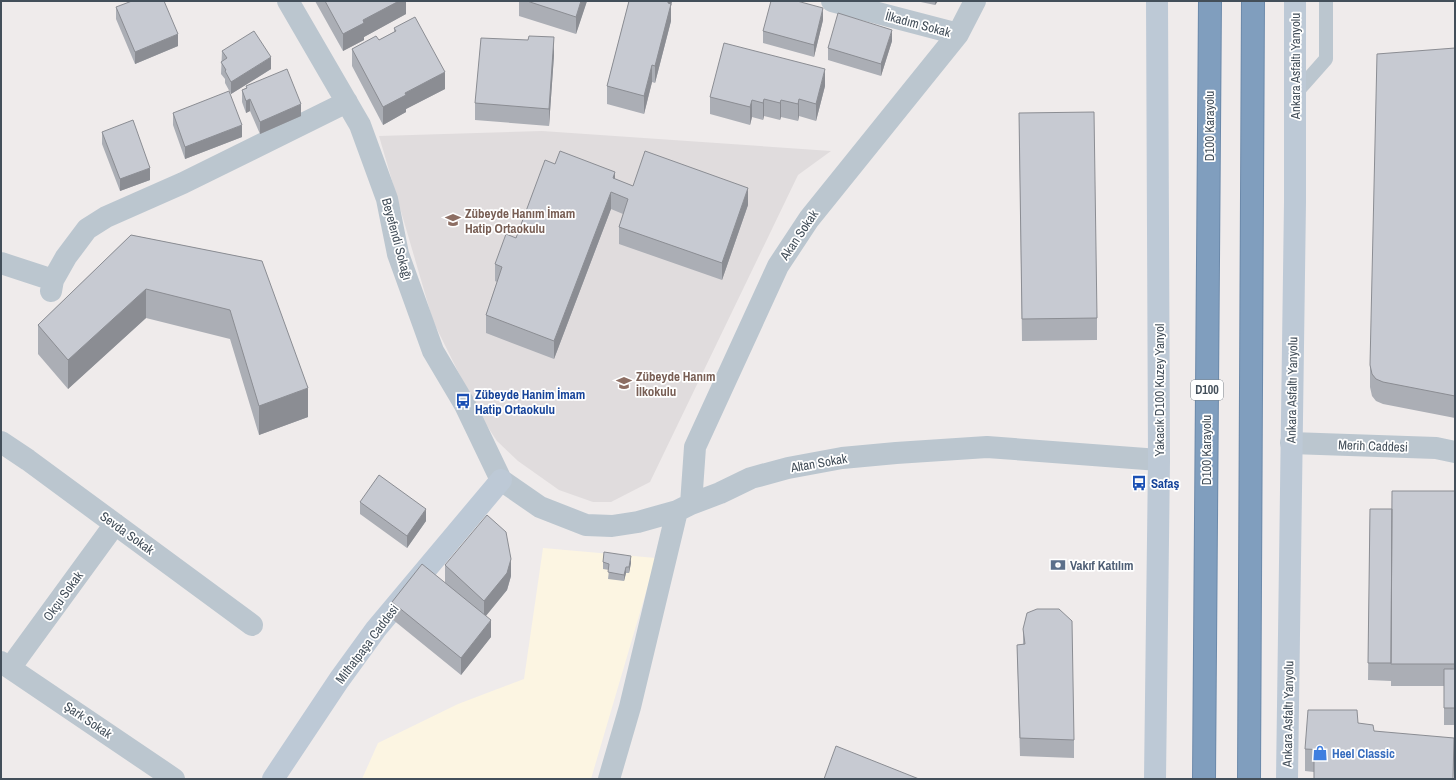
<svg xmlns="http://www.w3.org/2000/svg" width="1456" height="780" font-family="'Archivo Narrow',sans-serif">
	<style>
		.commercial { fill: #fcf5e2 }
		.education { fill: #e0dcdd }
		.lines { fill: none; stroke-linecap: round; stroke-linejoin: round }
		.highway-casing { stroke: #6b89aa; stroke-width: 24 }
		.lane { stroke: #bbc6cf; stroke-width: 14 }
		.street { stroke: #bbc6cf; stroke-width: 22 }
		.secondary { stroke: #bdc9d6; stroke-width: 22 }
		.highway { stroke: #809ebe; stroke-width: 22 }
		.wall { fill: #abaeb5 }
		.shaded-wall { fill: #8b8d93 }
		.building { fill: #c7cad2; stroke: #8b8d93 }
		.labels { text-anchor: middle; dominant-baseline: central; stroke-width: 3.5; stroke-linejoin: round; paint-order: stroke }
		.shield { fill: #fff; stroke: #7b848c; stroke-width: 1 }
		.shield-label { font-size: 12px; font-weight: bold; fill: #434f5a }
		.street-label { font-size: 13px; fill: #434f5a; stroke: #fff }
		.education-label { font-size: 13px; font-weight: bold; fill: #785e54; stroke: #fff; text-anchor: start }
		.transit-label { font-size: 13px; font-weight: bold; fill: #164399; stroke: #fff; text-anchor: start }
		.service-label { font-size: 13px; font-weight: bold; fill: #4e5e75; stroke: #fff; text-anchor: start }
		.shop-label { font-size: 13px; font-weight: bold; fill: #366cbe; stroke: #fff; text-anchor: start }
	</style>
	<rect width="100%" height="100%" fill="#efebeb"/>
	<path class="commercial" d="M 543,548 L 656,558 L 591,779 L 362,779 L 378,743 L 458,704 L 524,679 Z"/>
	<path class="education" d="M 542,131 L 831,151 L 798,175 L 650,482 L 611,502 L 593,502 L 559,490 L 518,461 L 497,441 L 479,414 L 433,321 L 379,136 Z"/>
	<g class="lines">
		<g class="highway-casing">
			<path id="highway" d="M 1204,779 L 1210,1
				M 1249,779 L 1253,1"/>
		</g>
		<path class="lane" d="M 1295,94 L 1326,59 L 1326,1"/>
		<path class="street" d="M 288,1 L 360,125 L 387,199 L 398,254 L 433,351 L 465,405 L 501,480 L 540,507 L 586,525 L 612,526 L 638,522 L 677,511 L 691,504 L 720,493 L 751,478 L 788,468 L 842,458 L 896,453 L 987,447 L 1159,460
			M 832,1 L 958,34
			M 1,263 L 53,280
			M 51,291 L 53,280 L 66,257 L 87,229 L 106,217 L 183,183 L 347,102
			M 1,442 L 28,460 L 252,625
			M 1291,443 L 1436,448 L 1455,452
			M 691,504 L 695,447 L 778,266 L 809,219 L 958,34 L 975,1
			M 1,662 L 174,779
			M 10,668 L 115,524
			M 609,779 L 630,707 L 677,511"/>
		<path class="secondary" d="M 273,779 L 339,680 L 376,629 L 501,480
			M 1155,779 L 1159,460 L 1157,1
			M 1287,779 L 1295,202 L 1295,1"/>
		<use href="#highway" class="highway"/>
	</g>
	<path class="wall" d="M 315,1 L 406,1 L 406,14 L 364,37 L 364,40 L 343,51 Z
		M 519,1 L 587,1 L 576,34 L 519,16 Z
		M 629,1 L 672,1 L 671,6 L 671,21 L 655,83 L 652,82 L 644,114 L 607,104 L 607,86 Z
		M 916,1 L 938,1 L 935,5 Z
		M 116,7 L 178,46 L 135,64 L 116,19 Z
		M 823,20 L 814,57 L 763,43 L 763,31 Z
		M 394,28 L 445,89 L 406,109 L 406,112 L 383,125 L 352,66 L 352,49 L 379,40 L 394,32 Z
		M 528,40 L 554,55 L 549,126 L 475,120 L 475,103 Z
		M 892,41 L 881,76 L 828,60 L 828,48 Z
		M 1455,48 L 1455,418 L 1383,404 L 1376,401 L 1372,396 L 1370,387 L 1370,365 Z
		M 222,51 L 271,69 L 231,94 L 225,83 L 225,79 L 221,74 Z
		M 246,86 L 301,116 L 260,134 L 250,111 L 246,113 L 242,102 L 242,90 L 246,88 Z
		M 825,86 L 816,121 L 799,116 L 798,121 L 781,117 L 780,120 L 764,116 L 763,120 L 752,117 L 750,125 L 710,114 L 710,97 Z
		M 173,113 L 242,137 L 185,159 L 173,125 Z
		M 1019,113 L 1097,318 L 1097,340 L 1022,341 Z
		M 102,132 L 150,180 L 120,191 L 102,144 Z
		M 555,164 L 615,179 L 633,186 L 748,205 L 722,280 L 619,244 L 619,227 L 623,214 L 611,209 L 554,359 L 486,333 L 486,315 L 497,282 L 495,281 L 495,264 L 516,238 Z
		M 131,235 L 262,261 L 308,417 L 259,435 L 230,339 L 146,318 L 68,389 L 38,354 L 38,325 Z
		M 1455,491 L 1455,725 L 1444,725 L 1444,686 L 1391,686 L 1391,681 L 1368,680 L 1370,509 L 1392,509 Z
		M 360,502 L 426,521 L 407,548 L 360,514 Z
		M 603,562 L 631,563 L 629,573 L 626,573 L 624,581 L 608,579 L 609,570 L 603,569 Z
		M 445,565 L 511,576 L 507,590 L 486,616 L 491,637 L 461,675 L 392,619 L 392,602 L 445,582 Z
		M 1023,629 L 1074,740 L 1074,758 L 1020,756 L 1017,645 L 1023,644 Z
		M 1358,723 L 1374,731 L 1454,760 L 1453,779 L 1314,779 L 1314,772 L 1305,771 L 1305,749 Z"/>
	<path class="shaded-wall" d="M 399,1 L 406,1 L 406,14 L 364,37 L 364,40 L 343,51 L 343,34 L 363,20 Z
		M 581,1 L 587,1 L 576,34 L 576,17 Z
		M 668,1 L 672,1 L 671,6 L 671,21 L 655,83 L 655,66 Z
		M 935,1 L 938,1 L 935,5 Z
		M 823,8 L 823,20 L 814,57 L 814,45 Z
		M 892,30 L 892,41 L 881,76 L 881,64 Z
		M 178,34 L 178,46 L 135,64 L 135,52 Z
		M 554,37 L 554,55 L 549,126 L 549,109 Z
		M 271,57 L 271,69 L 231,94 L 231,82 Z
		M 652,65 L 652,82 L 644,114 L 644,96 Z
		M 825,69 L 825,86 L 816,121 L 816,104 Z
		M 445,72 L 445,89 L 406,109 L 406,112 L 383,125 L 383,107 L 405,93 Z
		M 250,99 L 250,111 L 246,113 L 246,101 Z
		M 764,99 L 764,116 L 763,120 L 763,103 Z
		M 799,99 L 799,116 L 798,121 L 798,104 Z
		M 752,100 L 752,117 L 750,125 L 750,107 Z
		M 781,100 L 781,117 L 780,120 L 780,103 Z
		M 301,104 L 301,116 L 260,134 L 260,122 Z
		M 242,125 L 242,137 L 185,159 L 185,147 Z
		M 150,168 L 150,180 L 120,191 L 120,179 Z
		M 615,172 L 615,189 L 613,178 Z
		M 748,188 L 748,205 L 722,280 L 722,263 Z
		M 611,192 L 611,209 L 554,359 L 554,341 Z
		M 146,289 L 146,318 L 68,389 L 68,360 Z
		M 308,388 L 308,417 L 259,435 L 259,406 Z
		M 426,509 L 426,521 L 407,548 L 407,536 Z
		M 631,556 L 631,563 L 629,573 L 629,567 Z
		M 511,559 L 511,576 L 507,590 L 484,618 L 484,601 Z
		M 626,567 L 626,573 L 624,581 L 624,575 Z
		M 491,620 L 491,637 L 461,675 L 461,658 Z
		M 1454,738 L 1454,760 L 1453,779 Z"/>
	<path class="building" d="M 132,1 L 164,1 L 178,34 L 135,52 L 116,7 Z
		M 325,1 L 399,1 L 363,20 L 364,23 L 343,34 Z
		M 527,1 L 581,1 L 576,17 Z
		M 629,1 L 668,1 L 668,3 L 671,4 L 655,66 L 652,65 L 644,96 L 607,86 Z
		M 771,1 L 797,1 L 823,8 L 814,45 L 763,31 Z
		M 838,13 L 892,30 L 881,64 L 828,48 Z
		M 415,17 L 445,72 L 405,93 L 406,95 L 383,107 L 352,49 L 376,36 L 379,40 L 396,31 L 394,28 Z
		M 254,31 L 271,57 L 231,82 L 225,71 L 226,70 L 221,62 L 227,58 L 222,51 Z
		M 529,36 L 554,37 L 549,109 L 475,103 L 481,38 L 528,40 Z
		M 724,43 L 825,69 L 816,104 L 799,99 L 798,104 L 781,100 L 780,103 L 764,99 L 763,103 L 752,100 L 750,107 L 710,97 Z
		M 1455,48 L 1455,396 L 1383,382 L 1376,379 L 1372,374 L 1370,365 L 1377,54 Z
		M 287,69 L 301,104 L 260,122 L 250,99 L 246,101 L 242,90 L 247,88 L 246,86 Z
		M 229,91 L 242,125 L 185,147 L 173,113 Z
		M 1094,112 L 1097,318 L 1022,319 L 1019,113 Z
		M 133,120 L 150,168 L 120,179 L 102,132 Z
		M 560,151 L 615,172 L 613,178 L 633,186 L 645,151 L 748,188 L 722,263 L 619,227 L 628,199 L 611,192 L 554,341 L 486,315 L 502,267 L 495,264 L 506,234 L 516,238 L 545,160 L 555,164 Z
		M 131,235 L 262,261 L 308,388 L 259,406 L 230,310 L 146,289 L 68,360 L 38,325 Z
		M 379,475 L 426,509 L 407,536 L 360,502 Z
		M 1392,491 L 1455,491 L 1455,664 L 1391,664 Z
		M 1370,509 L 1392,509 L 1391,663 L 1368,663 Z
		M 487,515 L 506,532 L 511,559 L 507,573 L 484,601 L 445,565 Z
		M 604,552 L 631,556 L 629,567 L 626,567 L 624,575 L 608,572 L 609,564 L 603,562 Z
		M 422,564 L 491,620 L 461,658 L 392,602 Z
		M 1037,609 L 1059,609 L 1072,621 L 1074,740 L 1020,738 L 1017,645 L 1025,644 L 1023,629 L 1027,613 Z
		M 1444,669 L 1455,669 L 1455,708 L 1444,708 Z
		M 1308,710 L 1357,710 L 1358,723 L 1373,725 L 1374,731 L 1454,738 L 1453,779 L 1314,779 L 1314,751 L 1325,750 L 1305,749 Z
		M 836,746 L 919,779 L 824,779 Z"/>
	<defs>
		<g id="school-bare" transform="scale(1.2)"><path d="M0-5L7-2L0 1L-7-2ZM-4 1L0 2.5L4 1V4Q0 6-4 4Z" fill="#8d6e63" stroke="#fff" stroke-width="2.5" paint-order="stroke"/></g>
		<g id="bus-bare" transform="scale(1.2)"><path d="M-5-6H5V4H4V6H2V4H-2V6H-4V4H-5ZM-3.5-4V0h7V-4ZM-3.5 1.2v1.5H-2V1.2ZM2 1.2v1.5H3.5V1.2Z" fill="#1a4fb4" stroke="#fff" stroke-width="2.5" paint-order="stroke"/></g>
		<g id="bank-bare" transform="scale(1.2)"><path d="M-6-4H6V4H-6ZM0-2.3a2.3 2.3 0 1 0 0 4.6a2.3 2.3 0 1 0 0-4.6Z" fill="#5c6f8a" stroke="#fff" stroke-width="2.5" paint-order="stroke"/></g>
		<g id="shop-bare" transform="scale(1.2)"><path d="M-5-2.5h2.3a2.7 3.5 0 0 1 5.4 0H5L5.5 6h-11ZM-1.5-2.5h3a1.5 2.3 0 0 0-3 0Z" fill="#3f7fe0" stroke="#fff" stroke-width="2.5" paint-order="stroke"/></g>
	</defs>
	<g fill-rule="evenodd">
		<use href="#school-bare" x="453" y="220"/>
		<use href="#school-bare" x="624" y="383"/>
		<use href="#bus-bare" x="463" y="401"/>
		<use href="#bus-bare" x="1139" y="483"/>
		<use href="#bank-bare" x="1058" y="565"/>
		<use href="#shop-bare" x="1320" y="753"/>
	</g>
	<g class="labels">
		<rect class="shield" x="1191" y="380" width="32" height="20" rx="3"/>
		<g class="shield-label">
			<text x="1207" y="390">D100</text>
		</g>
		<g class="street-label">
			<text transform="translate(918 24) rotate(15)">İlkadım Sokak</text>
			<text transform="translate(1295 66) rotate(-90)">Ankara Asfaltı Yanyolu</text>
			<text transform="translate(1209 126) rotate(-90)">D100 Karayolu</text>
			<text transform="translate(799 235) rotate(-56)">Akan Sokak</text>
			<text transform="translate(397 239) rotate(75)">Beyefendi Sokağı</text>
			<text transform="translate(1159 390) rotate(-90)">Yakacık D100 Kuzey Yanyol</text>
			<text transform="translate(1292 390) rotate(-89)">Ankara Asfaltı Yanyolu</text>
			<text transform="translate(1373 446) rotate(2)">Merih Caddesi</text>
			<text transform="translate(1206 450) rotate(-90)">D100 Karayolu</text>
			<text transform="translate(819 463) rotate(-10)">Altan Sokak</text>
			<text transform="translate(127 533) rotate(36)">Sevda Sokak</text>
			<text transform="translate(63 596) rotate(-54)">Okçu Sokak</text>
			<text transform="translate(367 644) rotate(-53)">Mithatpaşa Caddesi</text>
			<text transform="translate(1288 714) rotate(-89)">Ankara Asfaltı Yanyolu</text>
			<text transform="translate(88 720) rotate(34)">Şark Sokak</text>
		</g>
		<g class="education-label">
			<text x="465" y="213">Zübeyde Hanım İmam<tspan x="465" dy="15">Hatip Ortaokulu</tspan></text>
			<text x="636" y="376">Zübeyde Hanım<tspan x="636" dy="15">İlkokulu</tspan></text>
		</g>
		<g class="transit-label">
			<text x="475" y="394">Zübeyde Hanim İmam<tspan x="475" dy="15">Hati̇p Ortaokulu</tspan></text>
			<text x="1151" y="483">Safaş</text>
		</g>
		<g class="service-label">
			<text x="1070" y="565">Vakıf Katılım</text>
		</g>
		<g class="shop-label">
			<text x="1332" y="753">Heel Classic</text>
		</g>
	</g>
	<rect width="1456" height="780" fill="none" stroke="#434f5a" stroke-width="4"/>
</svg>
